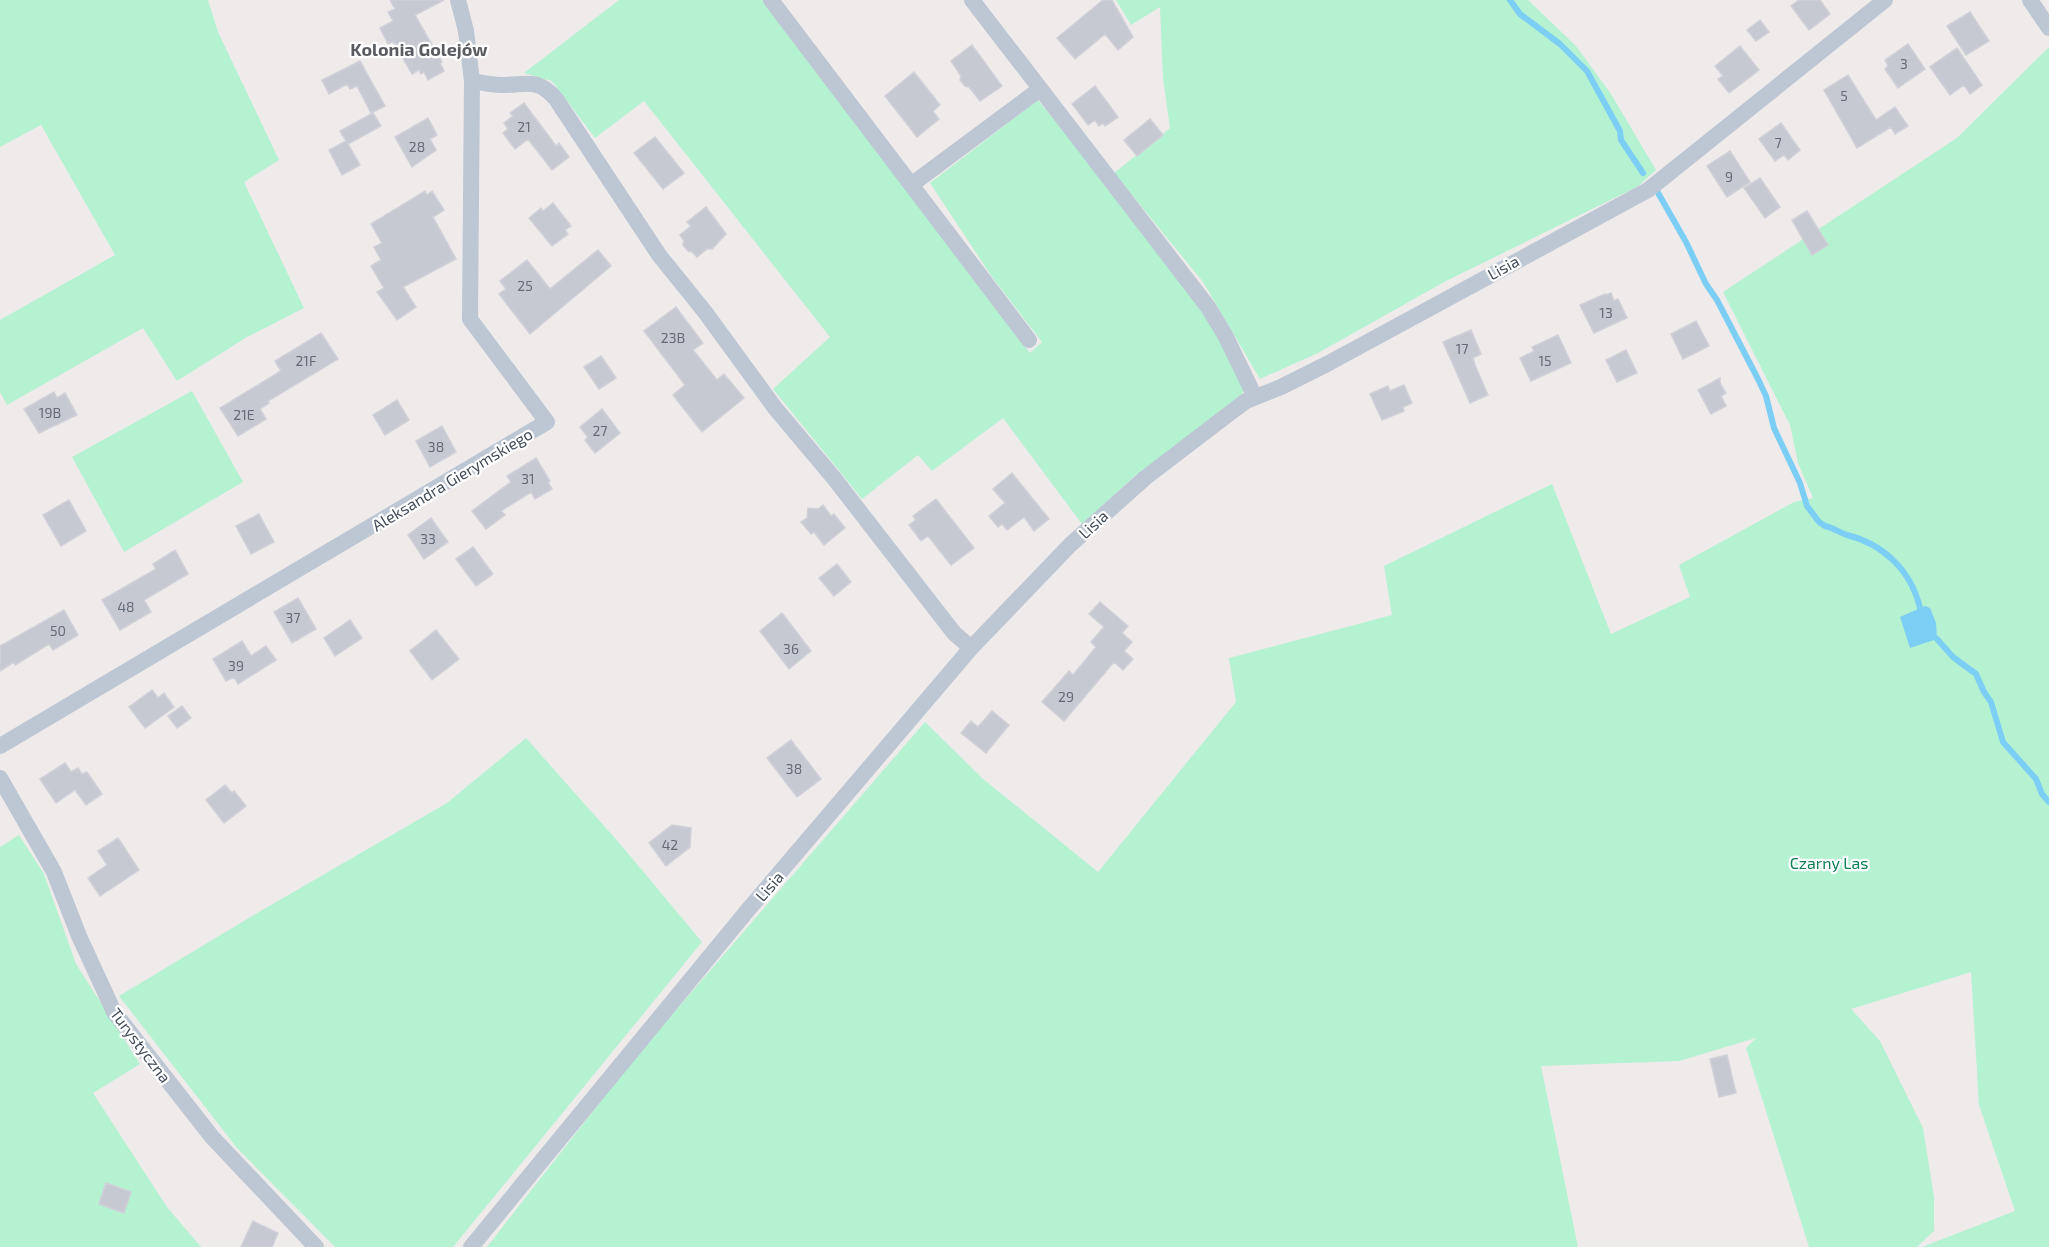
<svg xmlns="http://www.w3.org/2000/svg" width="2049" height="1247" font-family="'Exo 2',sans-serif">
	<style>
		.green { fill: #b4f2d2 }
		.water { fill: #7ccef4 }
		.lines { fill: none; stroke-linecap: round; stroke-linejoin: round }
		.stream { stroke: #7ccef4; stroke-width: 6 }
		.building { fill: #c7c9d2; stroke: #cfd0d8; stroke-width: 1.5 }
		.street { stroke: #bdc6d3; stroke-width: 16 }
		.labels { text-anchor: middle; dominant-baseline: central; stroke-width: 4.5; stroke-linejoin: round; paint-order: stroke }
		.number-label { font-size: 14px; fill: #636b78 }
		.street-label { font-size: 16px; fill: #424c5a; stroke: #fff }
		.park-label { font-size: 16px; fill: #0e8154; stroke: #fff }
		.neighbourhood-label { font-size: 18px; font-weight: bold; fill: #585b61; stroke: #fff }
	</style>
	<rect width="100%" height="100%" fill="#efebeb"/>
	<path class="green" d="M 0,0 L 208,0 L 218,32 L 279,160 L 244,182 L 304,308 L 247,337 L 177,381 L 143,328 L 7,405 L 0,392 L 0,320 L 115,255 L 41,125 L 0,147 Z
		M 619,0 L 764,0 L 1030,353 L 1042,342 L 992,277 L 930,183 L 1038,100 L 1112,190 L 1197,297 L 1244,388 L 1241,397 L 1142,475 L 1138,473 L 1082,524 L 1003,418 L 932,471 L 918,455 L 862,499 L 773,389 L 830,337 L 644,101 L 595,138 L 552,81 L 524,73 Z
		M 1116,0 L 1528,0 L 1576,46 L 1611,94 L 1656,170 L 1637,187 L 1446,281 L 1318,353 L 1260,379 L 1203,282 L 1114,173 L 1170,128 L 1163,78 L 1160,7 L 1131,25 Z
		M 2049,47 L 2049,1247 L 1922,1247 L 2015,1211 L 1979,1105 L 1971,972 L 1851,1009 L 1880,1041 L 1923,1128 L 1934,1197 L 1934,1231 L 1917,1247 L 1809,1247 L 1746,1048 L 1756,1038 L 1679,1061 L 1541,1066 L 1578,1247 L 487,1247 L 637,1055 L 925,722 L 982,778 L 1098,872 L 1236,702 L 1229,658 L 1392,615 L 1384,566 L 1552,484 L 1611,634 L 1690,597 L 1679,565 L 1794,502 L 1813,498 L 1798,463 L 1790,425 L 1723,292 L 1957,138 Z
		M 192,391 L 243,482 L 124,552 L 72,457 Z
		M 526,738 L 621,845 L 702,942 L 453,1247 L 335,1247 L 237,1148 L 119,996 L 259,912 L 447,803 Z
		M 19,835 L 44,874 L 76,964 L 140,1064 L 93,1093 L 167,1207 L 201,1247 L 0,1247 L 0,847 Z"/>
	<path class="water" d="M 1925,606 L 1930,608 L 1936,623 L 1937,639 L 1910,648 L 1900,617 Z"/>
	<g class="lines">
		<path class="stream" d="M 1510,0 L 1520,14 L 1560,44 L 1587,71 L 1620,131 L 1621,140 L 1643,173
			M 1657,191 L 1686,242 L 1706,284 L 1717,300 L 1758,379 L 1766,396 L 1774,428 L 1800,483 L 1807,506 L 1819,522 L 1825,526 C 1834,528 1840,533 1847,535 C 1883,544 1911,570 1920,608
			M 1937,639 L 1953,657 L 1976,674 L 1984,692 L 1991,702 L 2003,742 L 2036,779 L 2042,794 L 2049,802"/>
	</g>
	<path class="building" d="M 390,0 L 444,0 L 415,15 L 442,62 L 440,63 L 444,71 L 428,80 L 424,72 L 421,74 L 419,70 L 412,74 L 393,41 L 388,44 L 380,28 L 393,21 L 388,12 L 395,9 Z
		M 1103,0 L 1112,0 L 1133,37 L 1118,50 L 1105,34 L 1075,59 L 1057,38 Z
		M 1799,0 L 1820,0 L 1830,14 L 1809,30 L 1791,6 Z
		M 1970,12 L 1989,41 L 1966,55 L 1947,26 Z
		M 1760,20 L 1769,32 L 1756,41 L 1747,30 Z
		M 1908,44 L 1925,69 L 1898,88 L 1885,69 L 1888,66 L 1885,60 Z
		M 972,45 L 1002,86 L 980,101 L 969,87 L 965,86 L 960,80 L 961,76 L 951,61 Z
		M 1740,46 L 1759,70 L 1729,93 L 1718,79 L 1723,76 L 1715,66 Z
		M 1957,48 L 1982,85 L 1970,94 L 1964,85 L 1950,95 L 1930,67 Z
		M 360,61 L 385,106 L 371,113 L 357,86 L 350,89 L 347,84 L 329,94 L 322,80 Z
		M 914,72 L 940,105 L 933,111 L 939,119 L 917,137 L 885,96 Z
		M 1848,75 L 1876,120 L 1895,107 L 1908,126 L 1895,134 L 1891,127 L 1857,148 L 1824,90 Z
		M 1095,86 L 1118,117 L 1105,126 L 1103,123 L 1099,126 L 1095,120 L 1088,125 L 1072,104 Z
		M 524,103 L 556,146 L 559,143 L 569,157 L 552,170 L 528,139 L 515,149 L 503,133 L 508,129 L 504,123 L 513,116 L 510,113 Z
		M 373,113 L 381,126 L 348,144 L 360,165 L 342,175 L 329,150 L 346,141 L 340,131 Z
		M 428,118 L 437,135 L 430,139 L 436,150 L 412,167 L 395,137 Z
		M 1150,119 L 1163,135 L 1137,156 L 1124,140 Z
		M 1781,123 L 1800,150 L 1788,160 L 1784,155 L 1775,161 L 1759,139 Z
		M 655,137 L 684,173 L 663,189 L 634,153 Z
		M 1730,151 L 1750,182 L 1727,197 L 1707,166 Z
		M 1760,178 L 1780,207 L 1765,218 L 1744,188 Z
		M 425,191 L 427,195 L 432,191 L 444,210 L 433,217 L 456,259 L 403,287 L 416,307 L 397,320 L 377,292 L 384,288 L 371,266 L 381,260 L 374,247 L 382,243 L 371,224 Z
		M 553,203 L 571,226 L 565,230 L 568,234 L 552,246 L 529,218 L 541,208 L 543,211 Z
		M 706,207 L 726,234 L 712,249 L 707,249 L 697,257 L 692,252 L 688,251 L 683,245 L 684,241 L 680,235 L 691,226 L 687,222 Z
		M 1807,211 L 1828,245 L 1812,255 L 1792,220 Z
		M 598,250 L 611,266 L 530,334 L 499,294 L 506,289 L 500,281 L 527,260 L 550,289 Z
		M 1611,293 L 1614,301 L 1618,299 L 1627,318 L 1594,333 L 1580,305 L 1605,294 L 1606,295 Z
		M 676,307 L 703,343 L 693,350 L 717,380 L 724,374 L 744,398 L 702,432 L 673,395 L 685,385 L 644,331 Z
		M 1696,321 L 1709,346 L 1683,359 L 1671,334 Z
		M 1471,330 L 1481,354 L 1473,358 L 1475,365 L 1488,395 L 1470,403 L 1443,342 Z
		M 321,333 L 338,359 L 268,401 L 269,403 L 260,409 L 266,419 L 238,436 L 220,408 L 281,371 L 275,361 Z
		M 1558,335 L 1571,363 L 1531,381 L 1520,358 L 1534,351 L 1532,347 Z
		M 1626,350 L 1637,373 L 1617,382 L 1606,360 Z
		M 601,356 L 616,378 L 599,389 L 584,367 Z
		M 1720,378 L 1720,383 L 1726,393 L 1721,396 L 1726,406 L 1711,414 L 1698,390 Z
		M 1404,385 L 1412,403 L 1403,407 L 1404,411 L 1382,420 L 1370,394 L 1388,386 L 1390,391 Z
		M 54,392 L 57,398 L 65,393 L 77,415 L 39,433 L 24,409 Z
		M 397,400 L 409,420 L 385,435 L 373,415 Z
		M 602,409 L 620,433 L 595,453 L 585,440 L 588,437 L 580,427 Z
		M 442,426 L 456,452 L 430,467 L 416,441 Z
		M 536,458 L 550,481 L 548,482 L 552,489 L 535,499 L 531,492 L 501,511 L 505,515 L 486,529 L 472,511 L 511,482 L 507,476 Z
		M 1012,473 L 1049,519 L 1034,531 L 1024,517 L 1007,530 L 1002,524 L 998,527 L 989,516 L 1005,503 L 993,489 Z
		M 936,499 L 974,548 L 951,565 L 928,536 L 921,541 L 909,525 L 916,520 L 913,516 Z
		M 69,500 L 86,531 L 61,546 L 43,515 Z
		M 823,505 L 831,516 L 834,514 L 845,528 L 824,545 L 814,532 L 811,534 L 801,522 L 807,518 L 808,508 L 818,509 Z
		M 259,514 L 274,542 L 251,554 L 236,526 Z
		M 431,518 L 448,542 L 424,559 L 408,535 Z
		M 473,547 L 493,574 L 476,586 L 456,559 Z
		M 175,550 L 188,574 L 144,600 L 151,612 L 120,630 L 102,600 L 156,569 L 153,564 Z
		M 837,564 L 851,582 L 834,596 L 819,578 Z
		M 298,598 L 316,629 L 292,643 L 274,612 Z
		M 1100,602 L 1128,626 L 1122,633 L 1132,642 L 1124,651 L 1133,659 L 1123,670 L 1114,662 L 1064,721 L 1042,702 L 1069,671 L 1073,675 L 1096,647 L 1091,642 L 1104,627 L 1089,614 Z
		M 64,610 L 78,635 L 53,650 L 49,644 L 15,665 L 14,662 L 0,671 L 0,646 Z
		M 782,613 L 811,651 L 789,669 L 760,631 Z
		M 350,620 L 362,638 L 335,656 L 324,638 Z
		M 436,630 L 459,659 L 432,680 L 410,651 Z
		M 242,641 L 251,656 L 266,646 L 276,660 L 238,684 L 234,677 L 226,681 L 213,659 Z
		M 152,690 L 158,698 L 164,693 L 174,707 L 145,728 L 129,707 Z
		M 182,706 L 191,718 L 177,728 L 168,716 Z
		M 992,711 L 1009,725 L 986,753 L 961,733 L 971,721 L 978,727 Z
		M 791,740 L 821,779 L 797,797 L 767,758 Z
		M 65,763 L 71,772 L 78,768 L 82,774 L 87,772 L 102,794 L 86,805 L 75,790 L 56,803 L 40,779 Z
		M 225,785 L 232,793 L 234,791 L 246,806 L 224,823 L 206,800 Z
		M 672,825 L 691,828 L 690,847 L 666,866 L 649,843 Z
		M 118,838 L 139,870 L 100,896 L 88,878 L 107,865 L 98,851 Z
		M 1727,1055 L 1736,1093 L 1719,1097 L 1710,1059 Z
		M 106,1183 L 131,1192 L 124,1213 L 99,1204 Z
		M 253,1221 L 278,1233 L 272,1247 L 241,1247 Z"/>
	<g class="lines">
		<path class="street" d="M 771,0 L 1029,340
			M 972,0 L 1208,307 L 1225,335 L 1255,397
			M 2030,0 L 2049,28
			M 472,81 C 482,83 491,85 502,85 C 527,85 537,77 556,99 L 659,255 L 705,312 L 775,408 L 833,477 L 954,633 L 971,648
			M 911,185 L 1040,89
			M 0,746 L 547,422 L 470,319 L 472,81 L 466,31 L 458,0
			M 0,778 L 54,872 L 79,936 L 114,1012 L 212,1137 L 316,1247
			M 471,1247 L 747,911 L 971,648 L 1070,545 L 1145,478 L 1230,413 L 1246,401 L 1281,387 L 1327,364 L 1648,190 L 1885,0"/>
	</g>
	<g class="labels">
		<g class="number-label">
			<text x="1904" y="63">3</text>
			<text x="1844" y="95">5</text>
			<text x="524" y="126">21</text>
			<text x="1778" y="142">7</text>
			<text x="417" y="146">28</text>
			<text x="1729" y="176">9</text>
			<text x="525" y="285">25</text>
			<text x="1606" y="312">13</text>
			<text x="673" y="337">23B</text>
			<text x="1462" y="348">17</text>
			<text x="306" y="360">21F</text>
			<text x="1545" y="360">15</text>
			<text x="50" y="412">19B</text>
			<text x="244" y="414">21E</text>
			<text x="600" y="430">27</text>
			<text x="436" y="446">38</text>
			<text x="528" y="478">31</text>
			<text x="428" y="538">33</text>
			<text x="126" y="606">48</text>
			<text x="293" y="617">37</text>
			<text x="58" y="630">50</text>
			<text x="791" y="648">36</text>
			<text x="236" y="665">39</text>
			<text x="1066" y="696">29</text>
			<text x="794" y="768">38</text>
			<text x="670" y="844">42</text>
		</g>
		<g class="street-label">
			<text transform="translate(1503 267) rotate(-29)">Lisia</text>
			<text transform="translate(452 479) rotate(-31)">Aleksandra Gierymskiego</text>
			<text transform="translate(1093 524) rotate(-43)">Lisia</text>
			<text transform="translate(769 886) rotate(-50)">Lisia</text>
			<text transform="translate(141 1045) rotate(53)">Turystyczna</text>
		</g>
		<g class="park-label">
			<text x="1829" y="862">Czarny Las</text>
		</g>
		<g class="neighbourhood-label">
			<text x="419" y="49">Kolonia Golejów</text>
		</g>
	</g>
</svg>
